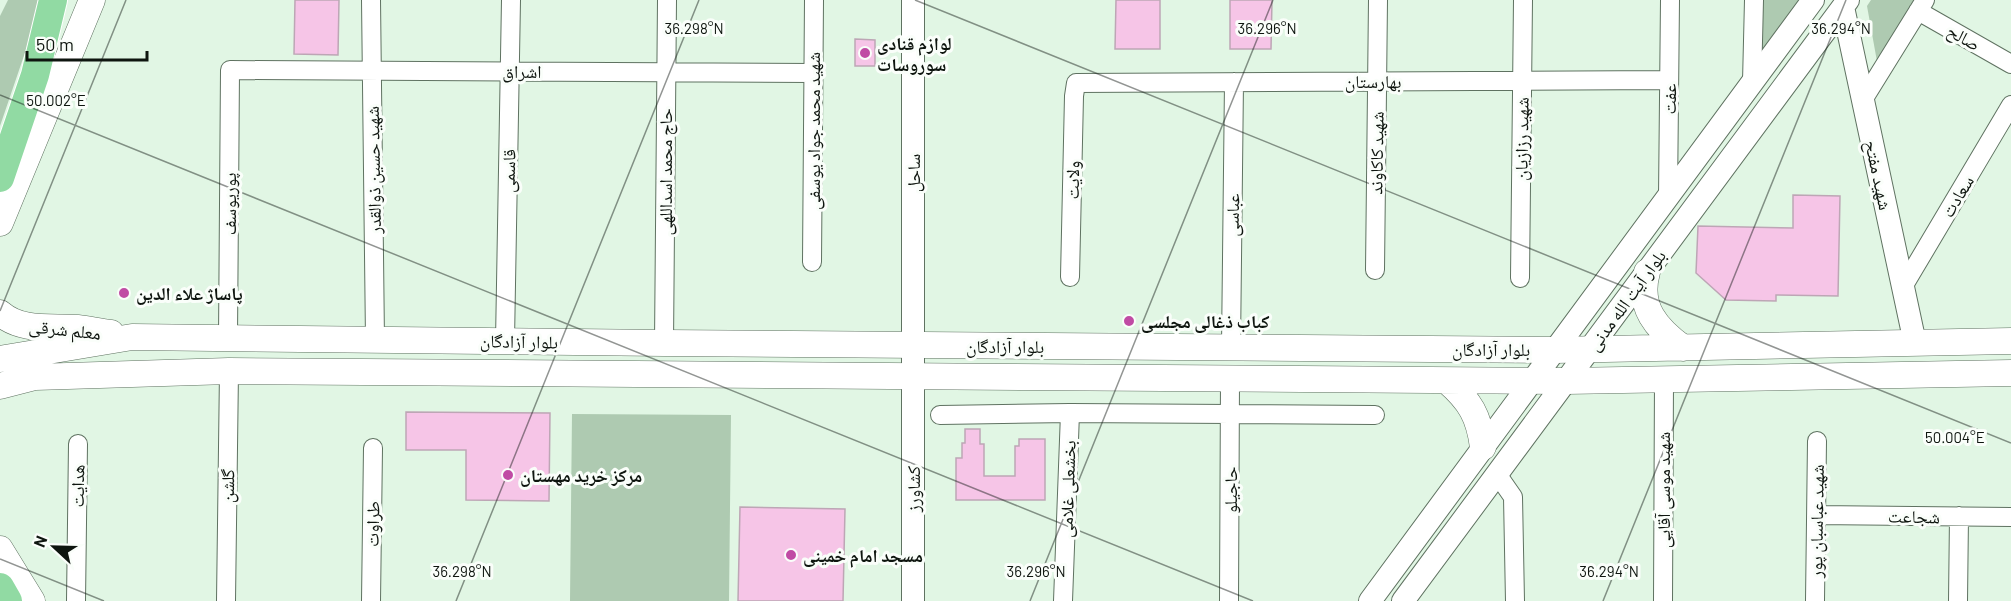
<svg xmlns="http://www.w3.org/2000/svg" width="2011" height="601" font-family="Barlow,'Noto Naskh Arabic',sans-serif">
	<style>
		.green { fill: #aecab1 }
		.building { fill: #f6c5e7; stroke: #bda6b5; stroke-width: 1.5 }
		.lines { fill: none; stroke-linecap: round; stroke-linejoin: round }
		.minor-casing { stroke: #5f7261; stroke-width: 20 }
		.tertiary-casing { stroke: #5f7261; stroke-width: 24 }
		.secondary-casing { stroke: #5f7261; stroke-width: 27 }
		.primary-casing { stroke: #fff; stroke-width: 30 }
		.minor { stroke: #fff; stroke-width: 18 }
		.tertiary { stroke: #fff; stroke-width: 22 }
		.secondary { stroke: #fff; stroke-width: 26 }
		.primary { stroke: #91daa3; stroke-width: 28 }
		.ticks { fill: none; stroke: #0e150f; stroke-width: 1.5; stroke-opacity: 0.45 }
		.poi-dot { fill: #c04ba4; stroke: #fafefa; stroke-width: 2 }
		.labels { text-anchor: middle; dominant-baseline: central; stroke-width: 6; stroke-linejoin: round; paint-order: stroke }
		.street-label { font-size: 18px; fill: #0e150f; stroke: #fafefa }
		.poi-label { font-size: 18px; font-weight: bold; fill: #0e150f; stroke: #fafefa; text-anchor: start }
		.ticks-label { font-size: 15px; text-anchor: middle; fill: #0e150f; stroke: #fafefa; stroke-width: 6; stroke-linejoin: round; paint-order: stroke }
	</style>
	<rect width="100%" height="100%" fill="#e1f6e4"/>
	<path class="green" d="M 8,0 L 38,0 L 31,35 L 0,126 L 0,16 Z
		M 1754,0 L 1813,0 L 1752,82 Z
		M 1871,0 L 1916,0 L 1878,67 L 1867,6 Z
		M 572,414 L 731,415 L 729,601 L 570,601 Z"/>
	<path class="building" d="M 295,0 L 339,0 L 338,55 L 294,54 Z
		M 1116,0 L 1160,0 L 1160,49 L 1115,49 Z
		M 1230,0 L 1272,0 L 1271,49 L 1230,49 Z
		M 855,39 L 875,40 L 875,66 L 855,66 Z
		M 1793,195 L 1840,196 L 1838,296 L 1776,295 L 1776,301 L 1726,300 L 1696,273 L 1698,226 L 1793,228 Z
		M 406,412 L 550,413 L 549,501 L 466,500 L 466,450 L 406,450 Z
		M 965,429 L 980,429 L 980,444 L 984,444 L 984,476 L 1015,476 L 1015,446 L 1019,446 L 1019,439 L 1045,439 L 1045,500 L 956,500 L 956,458 L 962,458 L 962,443 L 965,443 Z
		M 740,507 L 845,509 L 843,601 L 738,601 Z"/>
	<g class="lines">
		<g class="minor-casing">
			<path id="minor" d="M 371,0 L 375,340
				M 1918,11 L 2011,64
				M 1752,82 L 1754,0
				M 1863,100 L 1925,0
				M 1668,197 L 1670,0
				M 812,262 L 814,0
				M 1375,270 L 1378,0
				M 1070,277 L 1074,96 L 1076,83 L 1669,80
				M 1520,278 L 1523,0
				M 1903,287 L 2011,105
				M 228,338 L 230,70 L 813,73
				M 505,341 L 511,0
				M 664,343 L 667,0
				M 1231,347 L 1234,82
				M 940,415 L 1070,413 L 1375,415
				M 1497,474 L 1513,497 L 1515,601
				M 1816,515 L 2011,517
				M 76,601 L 78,444
				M 226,601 L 229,371
				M 371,601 L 373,448
				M 1063,601 L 1070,413
				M 1229,601 L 1230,379
				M 1663,601 L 1664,380
				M 1815,601 L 1817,441
				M 1958,601 L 1959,516"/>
		</g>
		<g class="tertiary-casing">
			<path id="tertiary" d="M 1843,7 L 1915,343
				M 913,601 L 913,0
				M 1370,601 L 1813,0
				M 1403,601 L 1848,0"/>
		</g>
		<g class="secondary-casing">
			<path id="secondary" d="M 0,223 L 92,0
				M 1647,272 C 1637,307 1657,329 1683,348
				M 0,313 C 22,332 51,326 78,328 C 89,329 100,332 111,333
				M 0,359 L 132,337 L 664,343 L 1555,350 L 2011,341
				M 1447,381 C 1470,401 1479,416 1483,447
				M 0,386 L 35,377 L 229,371 L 1566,381 L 2011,373
				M 0,549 L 32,601"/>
		</g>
		<g class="primary-casing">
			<path id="primary" d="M 0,178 L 35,75 L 53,0
				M 0,587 L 8,601"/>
		</g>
		<use href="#minor" class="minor"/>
		<use href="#tertiary" class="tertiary"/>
		<use href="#secondary" class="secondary"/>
		<use href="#primary" class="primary"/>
	</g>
	<path class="ticks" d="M 915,0 L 2011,443M 0,95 L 1253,601M 0,311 L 126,0M 0,559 L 104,601M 456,601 L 699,0M 1030,601 L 1273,0M 1603,601 L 1846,0"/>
	<g class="poi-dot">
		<circle cx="865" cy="53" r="6"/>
		<circle cx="124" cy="293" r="6"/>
		<circle cx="1129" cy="321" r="6"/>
		<circle cx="508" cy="475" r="6"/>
		<circle cx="791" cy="555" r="6"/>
	</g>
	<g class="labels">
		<g class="street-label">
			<text transform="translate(1964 37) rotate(30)">صالح</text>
			<text x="522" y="71">اشراق</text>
			<text x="1373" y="81">بهارستان</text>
			<text transform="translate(1669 99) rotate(-89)">عفت</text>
			<text transform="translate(813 131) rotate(-90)">شهید محمد جواد یوسفی</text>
			<text transform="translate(1521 139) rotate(-89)">شهید رزازیان</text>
			<text transform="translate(1376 153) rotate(-89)">شهید کاکاوند</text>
			<text transform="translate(373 170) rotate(-91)">شهید حسین ذوالقدر</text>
			<text transform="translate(508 171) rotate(-89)">قاسمی</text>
			<text transform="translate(665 172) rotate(-90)">حاج محمد اسداللهی</text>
			<text transform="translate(913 173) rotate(-90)">ساحل</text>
			<text transform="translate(1879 175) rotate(78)">شهید مفتح</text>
			<text transform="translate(1072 180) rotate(-89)">ولایت</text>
			<text transform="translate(1957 196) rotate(-59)">سعادت</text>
			<text transform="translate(229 204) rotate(-90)">پوریوسف</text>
			<text transform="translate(1232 215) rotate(-89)">عباسی</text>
			<text transform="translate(1626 300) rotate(-54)">بلوار آیت الله مدنی</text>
			<text transform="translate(65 329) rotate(6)">معلم شرقی</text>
			<text transform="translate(519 341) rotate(1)">بلوار آزادگان</text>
			<text x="1005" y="346">بلوار آزادگان</text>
			<text x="1491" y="349">بلوار آزادگان</text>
			<text transform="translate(77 486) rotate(-89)">هدایت</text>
			<text transform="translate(227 486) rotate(-89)">گلشن</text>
			<text transform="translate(913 489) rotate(-90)">کشاورز</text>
			<text transform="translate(1067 489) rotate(-88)">بخشعلی غلامی</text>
			<text transform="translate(1230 490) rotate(-90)">حاجیلو</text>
			<text transform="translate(1663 490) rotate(-90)">شهید موسی آقایی</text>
			<text transform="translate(1914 516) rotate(1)">شجاعت</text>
			<text transform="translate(1816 521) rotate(-89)">شهید عباسبان پور</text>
			<text transform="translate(372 524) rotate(-89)">طراوت</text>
		</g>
		<g class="poi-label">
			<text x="877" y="43">لوازم قنادی<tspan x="877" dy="21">سوروسات</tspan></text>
			<text x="136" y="293">پاساژ علاء الدین</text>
			<text x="1141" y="321">کباب ذغالی مجلسی</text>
			<text x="520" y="475">مرکز خرید مهستان</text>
			<text x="803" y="555">مسجد امام خمینی</text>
		</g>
	</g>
	<g class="ticks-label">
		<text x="694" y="34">36.298°N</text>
		<text x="1267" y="34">36.296°N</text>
		<text x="1841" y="34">36.294°N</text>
		<text x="56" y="106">50.002°E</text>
		<text x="1955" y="443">50.004°E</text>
		<text x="462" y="577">36.298°N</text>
		<text x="1036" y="577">36.296°N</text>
		<text x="1609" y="577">36.294°N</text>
	</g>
	<g transform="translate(54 547) rotate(292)" stroke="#fafefa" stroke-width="4.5" paint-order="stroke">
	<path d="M0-4.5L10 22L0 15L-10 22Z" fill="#0e150f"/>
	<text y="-9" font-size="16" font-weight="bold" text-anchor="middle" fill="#0e150f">N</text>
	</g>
	<path d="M27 51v9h120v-9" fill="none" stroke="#0e150f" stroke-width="3"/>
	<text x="36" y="51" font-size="18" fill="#0e150f" stroke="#fafefa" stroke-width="4.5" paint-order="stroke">50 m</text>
</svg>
